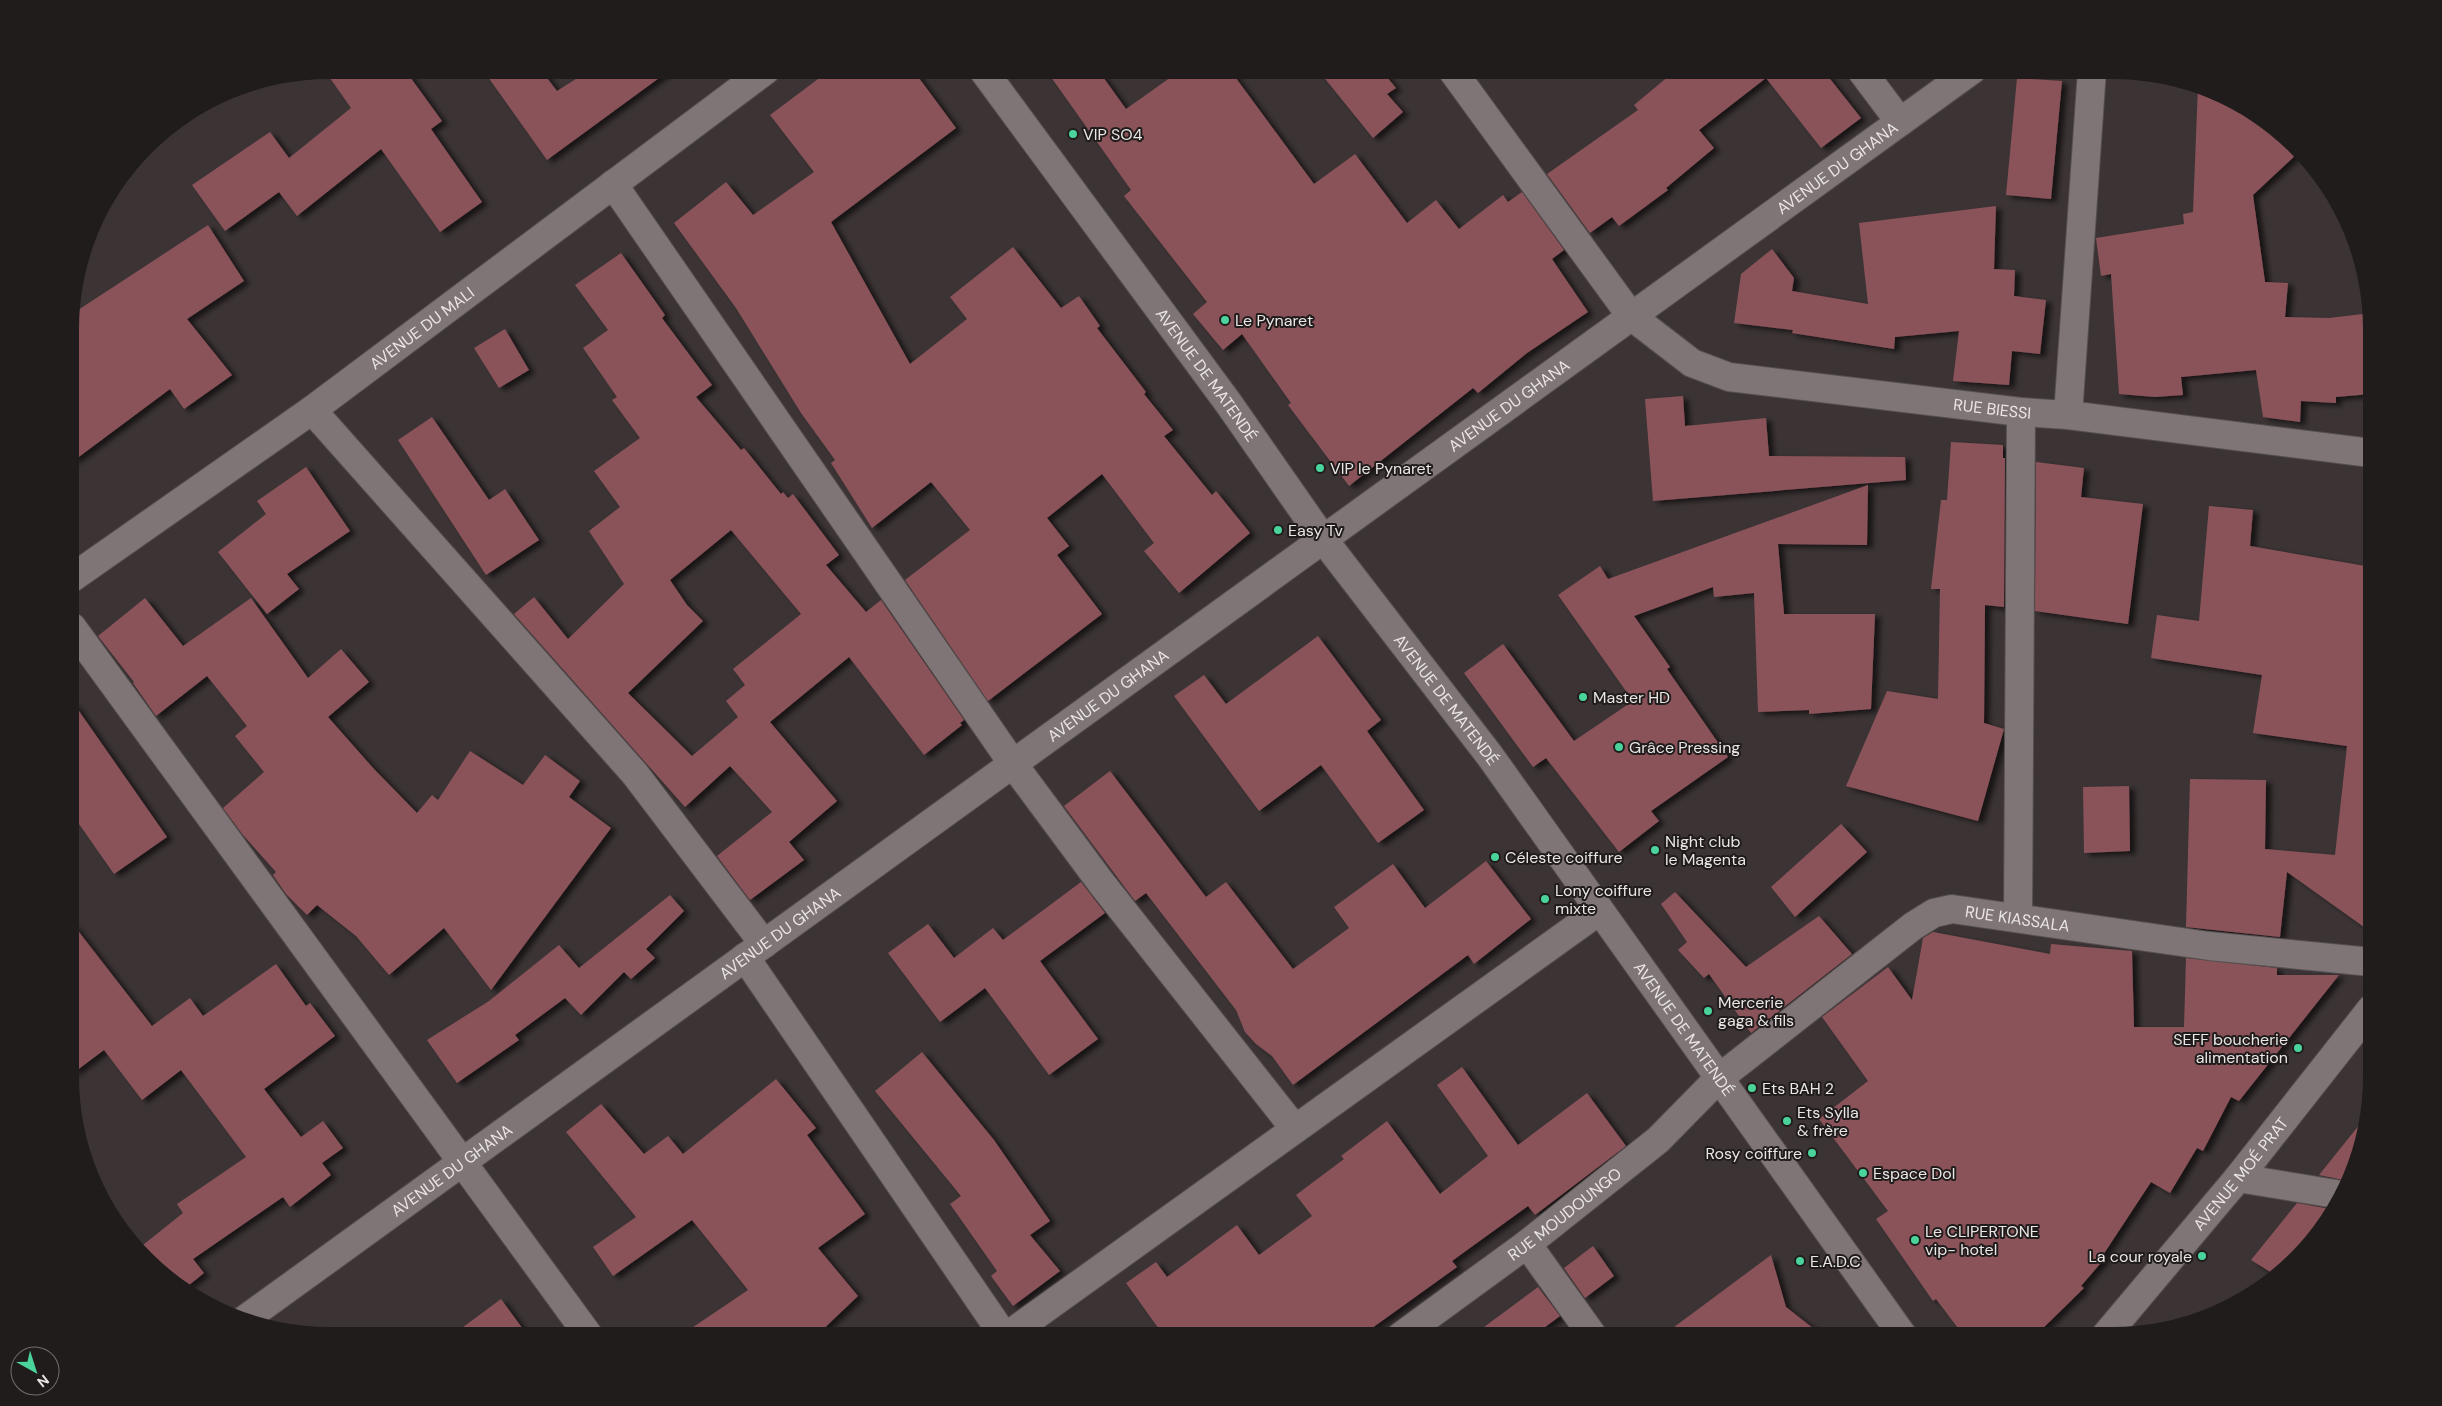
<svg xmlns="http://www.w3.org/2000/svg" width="2442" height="1406" font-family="'DM Sans',sans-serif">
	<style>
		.building { fill: #8a535a; fill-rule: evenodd; filter: url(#shadow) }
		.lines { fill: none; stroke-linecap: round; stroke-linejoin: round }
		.minor-casing { stroke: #565050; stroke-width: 30 }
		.minor { stroke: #7f7576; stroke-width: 28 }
		.poi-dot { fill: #4ad49c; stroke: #201c1c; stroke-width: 2 }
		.labels { text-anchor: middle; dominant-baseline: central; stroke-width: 4; stroke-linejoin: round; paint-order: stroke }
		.poi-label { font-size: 16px; fill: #ebe6e6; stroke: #201c1c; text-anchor: start }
		.street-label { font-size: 16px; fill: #ebe6e6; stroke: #201c1c }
	</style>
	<defs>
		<filter id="shadow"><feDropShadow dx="5.5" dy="3" stdDeviation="2.5" flood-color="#0009"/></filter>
	</defs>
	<rect width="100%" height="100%" fill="#3b3334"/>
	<path class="building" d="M 405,70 L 442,121 L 431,129 L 482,202 L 440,232 L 381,149 L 297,216 L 279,192 L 225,231 L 192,185 L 270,132 L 289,158 L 351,108 L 325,71 Z
		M 483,70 L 541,70 L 557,91 L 590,70 L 670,70 L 547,160 Z
		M 830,70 L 913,70 L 956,128 L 831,222 L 910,364 L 967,319 L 950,297 L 1013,247 L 1061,308 L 1079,296 L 1100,326 L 1097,328 L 1146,392 L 1144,394 L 1173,430 L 1164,436 L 1212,495 L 1216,491 L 1250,533 L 1179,593 L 1144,551 L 1154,543 L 1102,474 L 1047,518 L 1069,546 L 1057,555 L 1102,614 L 988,701 L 905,580 L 970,530 L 931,482 L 872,528 L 831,463 L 835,460 L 801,413 L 736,308 L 674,223 L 726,182 L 753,215 L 814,172 L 770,115 Z
		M 1046,70 L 1098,70 L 1126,109 L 1181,70 L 1230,70 L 1314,184 L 1355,154 L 1407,223 L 1436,200 L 1459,229 L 1503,195 L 1508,202 L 1522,192 L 1564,250 L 1552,259 L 1588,312 L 1527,353 L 1478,393 L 1473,388 L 1349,486 L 1288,405 L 1291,403 L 1242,334 L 1223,350 L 1193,314 L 1207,302 L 1124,196 L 1131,190 Z
		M 1318,70 L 1381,70 L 1396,88 L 1387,94 L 1403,112 L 1373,138 Z
		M 1676,70 L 1823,70 L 1861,118 L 1821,148 L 1766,78 L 1699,130 L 1714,148 L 1666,188 L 1668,190 L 1619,226 L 1612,217 L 1590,233 L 1547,174 L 1638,110 L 1634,105 Z
		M 2017,78 L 2062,81 L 2051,199 L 2006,195 Z
		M 2198,86 L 2243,104 L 2300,151 L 2253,195 L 2265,282 L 2288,283 L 2285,317 L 2329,318 L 2371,313 L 2371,394 L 2336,397 L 2336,403 L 2301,401 L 2300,422 L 2263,417 L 2256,370 L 2181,377 L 2183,395 L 2155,397 L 2119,394 L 2111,274 L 2101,276 L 2096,238 L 2184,224 L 2183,214 L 2193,212 Z
		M 1996,206 L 1994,269 L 2015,270 L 2014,296 L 2046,300 L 2040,354 L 2012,351 L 2009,385 L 1953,381 L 1959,331 L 1895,337 L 1894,349 L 1792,333 L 1793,330 L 1734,323 L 1741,274 L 1772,249 L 1794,278 L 1792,291 L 1868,304 L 1859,223 Z
		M 208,225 L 244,281 L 187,319 L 232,375 L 184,409 L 170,389 L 72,462 L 72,314 Z
		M 621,253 L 665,315 L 662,318 L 712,385 L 696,397 L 741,450 L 744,448 L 781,494 L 783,492 L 788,498 L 793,494 L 839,555 L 826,565 L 866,612 L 881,600 L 964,720 L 960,723 L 962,725 L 924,755 L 849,657 L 770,722 L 837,801 L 789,842 L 804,860 L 750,900 L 717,856 L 772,812 L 730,766 L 685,807 L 514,614 L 534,597 L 568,639 L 624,584 L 589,531 L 620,507 L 594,471 L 640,438 L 612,400 L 617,397 L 583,348 L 608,330 L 575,285 ZM 731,530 L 801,614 L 733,669 L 745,685 L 726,701 L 738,717 L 692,756 L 628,693 L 703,621 L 687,605 L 670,580 Z
		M 505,329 L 529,370 L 499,388 L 474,348 Z
		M 1683,396 L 1685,426 L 1766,418 L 1769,456 L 1905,457 L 1906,480 L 1653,501 L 1645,399 Z
		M 432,417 L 489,500 L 505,489 L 539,540 L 486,575 L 398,440 Z
		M 1951,442 L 2003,445 L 2003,458 L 2005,458 L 2004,607 L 1985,605 L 1984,723 L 2004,729 L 1978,821 L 1846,786 L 1887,691 L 1938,699 L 1940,589 L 1931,589 L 1941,500 L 1947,500 Z
		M 2036,462 L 2084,468 L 2081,497 L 2143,504 L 2128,624 L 2035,611 Z
		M 306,467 L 350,531 L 287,574 L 299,589 L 267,614 L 218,552 L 266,514 L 257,501 Z
		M 1868,485 L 1867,545 L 1778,544 L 1784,614 L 1875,614 L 1871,709 L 1809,714 L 1809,710 L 1758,712 L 1754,593 L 1714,597 L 1713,587 L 1634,616 L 1670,667 L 1667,669 L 1728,757 L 1651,811 L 1659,821 L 1619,852 L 1546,758 L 1533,767 L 1464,673 L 1503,644 L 1574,741 L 1633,701 L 1558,595 L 1600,566 L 1608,579 Z
		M 2209,506 L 2253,510 L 2250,546 L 2371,567 L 2371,932 L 2287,872 L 2280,937 L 2186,927 L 2190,779 L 2266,780 L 2265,849 L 2335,855 L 2347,746 L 2253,733 L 2262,675 L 2151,658 L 2157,615 L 2199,621 Z
		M 145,598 L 183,646 L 251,598 L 308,678 L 341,649 L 369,682 L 328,717 L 374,769 L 417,813 L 432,795 L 438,800 L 470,751 L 523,785 L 545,755 L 580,781 L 569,797 L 611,828 L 491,990 L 444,928 L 389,975 L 356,936 L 317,905 L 307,915 L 286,894 L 273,875 L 276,872 L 243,835 L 223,808 L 264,772 L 235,736 L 247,726 L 207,676 L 156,716 L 133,683 L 134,682 L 98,636 Z
		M 1318,636 L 1381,720 L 1367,731 L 1424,810 L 1378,843 L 1321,765 L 1259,811 L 1174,696 L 1204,675 L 1226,704 Z
		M 72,701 L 167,837 L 114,874 L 72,814 Z
		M 1110,771 L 1206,897 L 1226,882 L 1293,969 L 1349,928 L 1334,907 L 1393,864 L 1425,908 L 1486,861 L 1531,919 L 1474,964 L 1468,955 L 1293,1085 L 1272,1056 L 1256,1044 L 1245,1032 L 1236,1010 L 1146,893 L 1135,901 L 1064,806 Z
		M 2129,786 L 2130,851 L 2084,853 L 2083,787 Z
		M 1841,824 L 1867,852 L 1795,917 L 1771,887 Z
		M 1081,882 L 1105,913 L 1040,961 L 1098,1039 L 1049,1075 L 985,988 L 940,1022 L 888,953 L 928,924 L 954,958 L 993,928 L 1003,940 Z
		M 1675,892 L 1746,967 L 1819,916 L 1852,954 L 1751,1033 L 1709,974 L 1704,978 L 1678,950 L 1687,942 L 1661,904 Z
		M 670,895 L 684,911 L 646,949 L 655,958 L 631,979 L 624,972 L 581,1015 L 565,998 L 515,1035 L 519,1040 L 457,1083 L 427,1040 L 489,1001 L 559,945 L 579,968 Z
		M 72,923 L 152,1026 L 190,998 L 203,1016 L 276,964 L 306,1006 L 310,1003 L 335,1036 L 264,1089 L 301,1137 L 323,1121 L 343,1148 L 322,1163 L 331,1175 L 290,1207 L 283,1197 L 193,1259 L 204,1273 L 183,1290 L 158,1272 L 138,1249 L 183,1213 L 177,1204 L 246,1157 L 181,1070 L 142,1100 L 104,1050 L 72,1074 Z
		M 1933,932 L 2050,954 L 2051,944 L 2132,951 L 2134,1027 L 2184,1027 L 2186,958 L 2277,968 L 2277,975 L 2339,975 L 2239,1101 L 2231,1097 L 2203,1151 L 2197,1148 L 2170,1193 L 2151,1182 L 2103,1255 L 2106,1257 L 2081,1286 L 2084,1288 L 2036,1335 L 1964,1336 L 1936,1299 L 1933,1301 L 1876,1219 L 1888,1211 L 1819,1119 L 1868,1081 L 1822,1017 L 1888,967 L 1912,1000 L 1923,938 Z
		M 922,1052 L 994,1140 L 1050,1221 L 1030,1235 L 1060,1271 L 1013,1306 L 991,1276 L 997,1271 L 950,1204 L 961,1196 L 875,1091 Z
		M 1462,1067 L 1518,1145 L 1587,1093 L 1626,1146 L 1535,1215 L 1528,1206 L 1452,1261 L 1457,1267 L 1361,1336 L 1164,1336 L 1126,1283 L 1156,1262 L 1167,1277 L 1237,1225 L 1259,1255 L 1312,1216 L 1296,1195 L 1344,1159 L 1341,1156 L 1387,1121 L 1440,1194 L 1488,1156 L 1437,1085 Z
		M 776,1079 L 816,1128 L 807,1135 L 865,1214 L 818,1248 L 858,1296 L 816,1336 L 680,1336 L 748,1290 L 692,1220 L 613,1276 L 593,1247 L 636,1217 L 566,1132 L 601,1104 L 644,1154 L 668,1136 L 683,1154 Z
		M 2364,1119 L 2367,1121 L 2363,1145 L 2348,1181 L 2319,1175 Z
		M 2297,1203 L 2335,1210 L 2296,1260 L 2277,1276 L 2251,1260 Z
		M 1593,1246 L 1614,1276 L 1585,1298 L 1564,1268 Z
		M 1771,1255 L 1786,1307 L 1823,1336 L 1662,1336 Z
		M 1538,1287 L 1560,1316 L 1533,1336 L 1472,1336 Z
		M 501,1299 L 528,1336 L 451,1336 Z"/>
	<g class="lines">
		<g class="minor-casing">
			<g id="minor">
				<path id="s1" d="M 983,70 L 1229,404 L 1323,539 L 1490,756 L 1903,1336"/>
				<path id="s2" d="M 1452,70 L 1631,316 L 1692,363 L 1729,377 L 2021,412 L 2068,415 L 2371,453"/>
				<path d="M 1861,70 L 1900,122"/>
				<path d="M 613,184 L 1013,764 L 1102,884 L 1295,1129"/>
				<path d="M 312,410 L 635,774 L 764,944"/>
				<path d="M 2068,415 L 2092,70"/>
				<path id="s3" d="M 72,578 L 312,410 L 766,70"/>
				<path d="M 72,627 L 589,1336"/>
				<path d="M 2018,918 L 2021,412"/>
				<path d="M 745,957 L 1004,1336"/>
				<path d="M 2238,1178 L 2342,1195"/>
				<path d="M 1527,1244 L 1593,1336"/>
				<path id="s4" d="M 244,1320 L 1972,70"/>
				<path id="s5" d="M 2106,1335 L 2238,1178 L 2371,1009"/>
				<path d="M 1007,1336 L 1599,911"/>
				<path id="s6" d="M 1401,1336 L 1527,1244 L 1658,1140 L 1718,1079 L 1913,926 L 1934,913 L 1952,909 L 2209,946 L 2371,962"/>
			</g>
		</g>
		<use href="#minor" class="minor"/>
	</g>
	<g class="poi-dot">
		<circle cx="1073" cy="134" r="5"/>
		<circle cx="1225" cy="320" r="5"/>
		<circle cx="1320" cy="468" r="5"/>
		<circle cx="1278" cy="530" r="5"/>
		<circle cx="1583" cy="697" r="5"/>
		<circle cx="1619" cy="747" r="5"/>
		<circle cx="1655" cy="850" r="5"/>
		<circle cx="1495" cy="857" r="5"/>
		<circle cx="1545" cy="899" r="5"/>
		<circle cx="1708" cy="1011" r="5"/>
		<circle cx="2298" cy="1048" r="5"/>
		<circle cx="1752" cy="1088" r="5"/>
		<circle cx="1787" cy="1121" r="5"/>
		<circle cx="1812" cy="1153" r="5"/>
		<circle cx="1863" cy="1173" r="5"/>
		<circle cx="1915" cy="1240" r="5"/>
		<circle cx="2202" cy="1256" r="5"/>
		<circle cx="1800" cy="1261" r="5"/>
	</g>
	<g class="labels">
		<g class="poi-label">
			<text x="1083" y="134">VIP SO4</text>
			<text x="1235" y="320">Le Pynaret</text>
			<text x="1330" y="468">VIP le Pynaret</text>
			<text x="1288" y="530">Easy Tv</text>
			<text x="1593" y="697">Master HD</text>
			<text x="1629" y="747">Grâce Pressing</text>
			<text x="1665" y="841">Night club<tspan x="1665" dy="18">le Magenta</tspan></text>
			<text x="1505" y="857">Céleste coiffure</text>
			<text x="1555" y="890">Lony coiffure<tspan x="1555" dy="18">mixte</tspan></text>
			<text x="1718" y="1002">Mercerie<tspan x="1718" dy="18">gaga &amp; fils</tspan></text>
			<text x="2288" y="1039" text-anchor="end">SEFF boucherie<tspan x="2288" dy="18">alimentation</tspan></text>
			<text x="1762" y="1088">Ets BAH 2</text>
			<text x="1797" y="1112">Ets Sylla<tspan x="1797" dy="18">&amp; frère</tspan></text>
			<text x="1802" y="1153" text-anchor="end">Rosy coiffure</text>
			<text x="1873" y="1173">Espace Dol</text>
			<text x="1925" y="1231">Le CLIPERTONE<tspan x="1925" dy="18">vip- hotel</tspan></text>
			<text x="2192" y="1256" text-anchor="end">La cour royale</text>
			<text x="1810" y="1261">E.A.D.C</text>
		</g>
		<g class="street-label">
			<text stroke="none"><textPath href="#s4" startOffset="1966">AVENUE DU GHANA</textPath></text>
			<text stroke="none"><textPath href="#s3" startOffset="430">AVENUE DU MALI</textPath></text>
			<text stroke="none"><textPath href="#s1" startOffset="378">AVENUE DE MATENDÉ</textPath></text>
			<text stroke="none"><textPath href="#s4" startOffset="1561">AVENUE DU GHANA</textPath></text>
			<text stroke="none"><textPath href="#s2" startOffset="686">RUE BIESSI</textPath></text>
			<text stroke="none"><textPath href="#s4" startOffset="1066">AVENUE DU GHANA</textPath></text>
			<text stroke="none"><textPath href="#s1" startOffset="782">AVENUE DE MATENDÉ</textPath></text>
			<text stroke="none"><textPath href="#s6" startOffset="766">RUE KIASSALA</textPath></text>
			<text stroke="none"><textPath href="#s4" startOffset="661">AVENUE DU GHANA</textPath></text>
			<text stroke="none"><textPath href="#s1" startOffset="1188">AVENUE DE MATENDÉ</textPath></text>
			<text stroke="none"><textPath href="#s4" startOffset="256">AVENUE DU GHANA</textPath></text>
			<text stroke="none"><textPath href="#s5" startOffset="210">AVENUE MOÉ PRAT</textPath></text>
			<text stroke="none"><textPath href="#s6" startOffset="204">RUE MOUDOUNGO</textPath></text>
		</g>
	</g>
	<path d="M0 0H2442V1406H0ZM329 79H2113A250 250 0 0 1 2363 329V1077A250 250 0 0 1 2113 1327H329A250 250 0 0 1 79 1077V329A250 250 0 0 1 329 79Z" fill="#201c1c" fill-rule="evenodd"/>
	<g transform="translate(35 1371) rotate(141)"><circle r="24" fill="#201c1c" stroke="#716d6d"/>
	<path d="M0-4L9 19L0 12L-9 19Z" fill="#4ad49c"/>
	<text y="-8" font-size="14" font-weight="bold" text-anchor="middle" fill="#ebe6e6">N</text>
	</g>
</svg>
